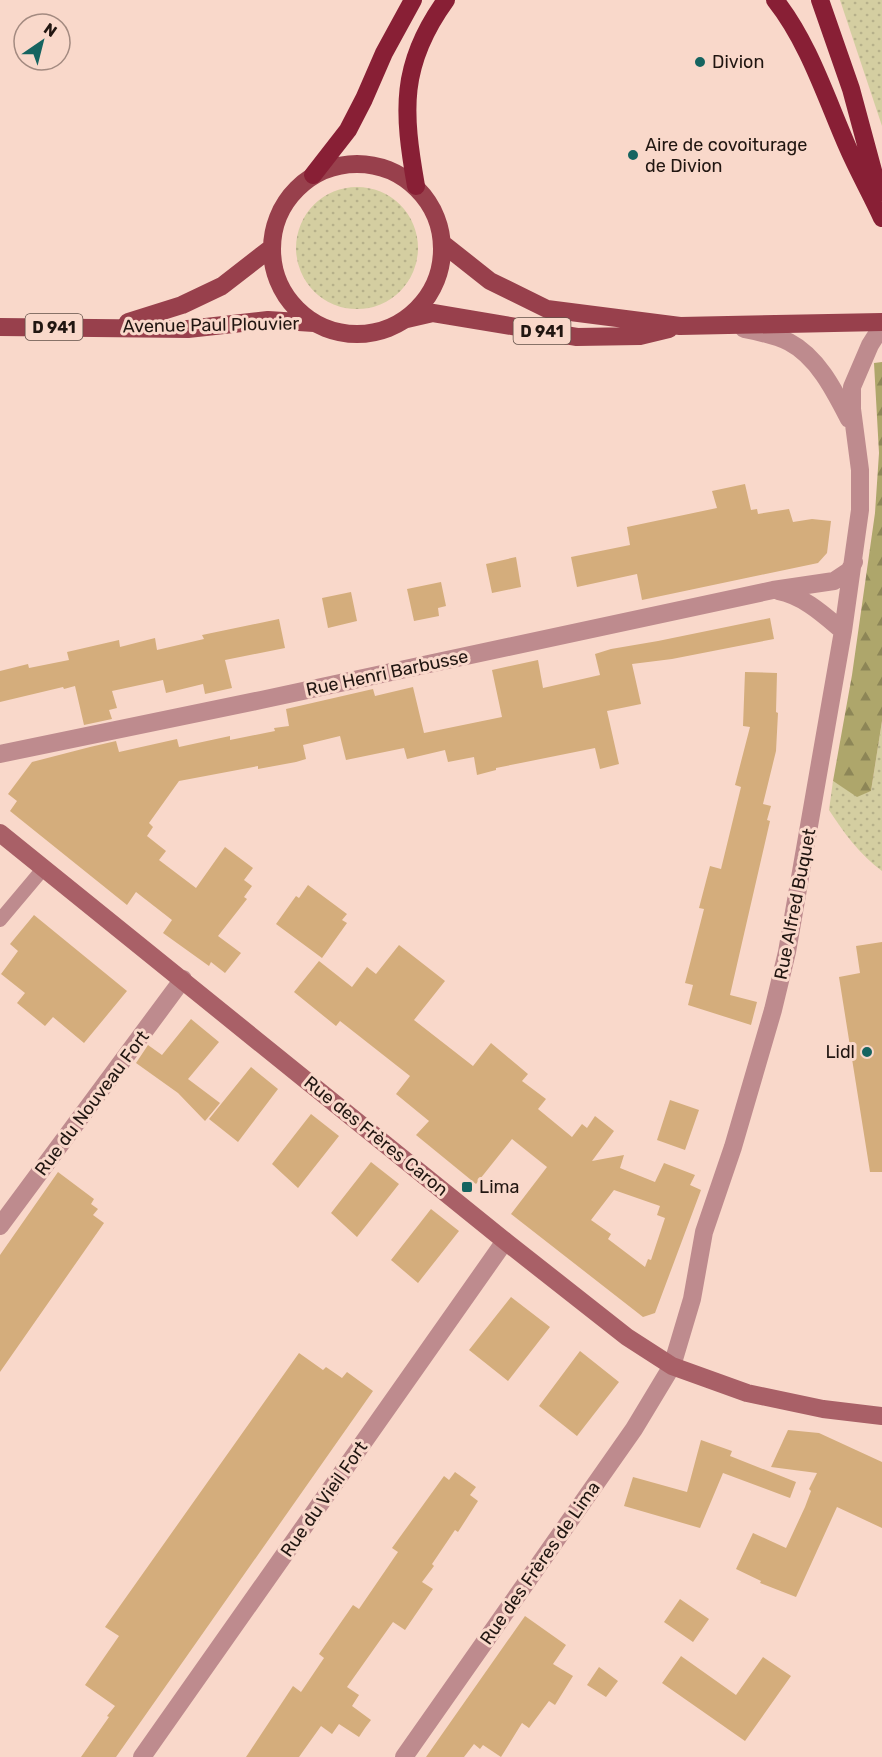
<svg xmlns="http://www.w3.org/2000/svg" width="882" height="1757" font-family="Rubik,sans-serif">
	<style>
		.grass { fill: url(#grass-dots) }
		.forest { fill: url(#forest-firs) }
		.building { fill: #d4ad7c; fill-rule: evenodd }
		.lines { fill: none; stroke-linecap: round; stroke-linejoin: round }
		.lane { stroke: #be8b8e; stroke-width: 14 }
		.street { stroke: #be8b8e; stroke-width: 18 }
		.secondary { stroke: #a96067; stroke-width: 18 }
		.primary { stroke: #98404c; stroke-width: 18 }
		.highway { stroke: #881f35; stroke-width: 18 }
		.poi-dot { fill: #166460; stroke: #f9d8ca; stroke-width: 2 }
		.labels { text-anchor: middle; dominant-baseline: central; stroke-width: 6; stroke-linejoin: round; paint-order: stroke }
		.shield { fill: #f9d8ca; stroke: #625048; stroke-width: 1.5 }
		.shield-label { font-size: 16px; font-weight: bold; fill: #211611 }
		.poi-label { font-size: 18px; fill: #211611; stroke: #f9d8ca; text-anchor: start }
		.street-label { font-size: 18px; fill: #211611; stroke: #f9d8ca }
	</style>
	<defs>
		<pattern id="grass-dots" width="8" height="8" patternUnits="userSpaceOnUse" patternTransform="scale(1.5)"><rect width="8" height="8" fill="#d4cea1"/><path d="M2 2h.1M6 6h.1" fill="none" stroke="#b6b08a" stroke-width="1.8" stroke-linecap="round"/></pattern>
		<pattern id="forest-firs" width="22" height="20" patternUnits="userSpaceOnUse" patternTransform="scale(1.5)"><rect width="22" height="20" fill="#aea66b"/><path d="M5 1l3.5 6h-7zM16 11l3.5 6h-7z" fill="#8d8657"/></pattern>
	</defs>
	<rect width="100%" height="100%" fill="#f9d8ca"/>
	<path class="grass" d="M 840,0 L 882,0 L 882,126 Z
		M296 248a61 61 0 1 1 122 0a61 61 0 1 1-122 0Z
		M 882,721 L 882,871 C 859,854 844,833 829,810 L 833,781 L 857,796 L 871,791 Z"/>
	<path class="forest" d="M 882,362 L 882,721 L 871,791 L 857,797 L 833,781 L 852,675 L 875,513 L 879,453 L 874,363 Z"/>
	<path class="building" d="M 745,484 L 751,510 L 757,509 L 758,514 L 789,509 L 793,522 L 812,519 L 831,521 L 827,553 L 818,563 L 642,600 L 637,574 L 577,587 L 571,557 L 630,545 L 627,527 L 717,508 L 712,491 Z
		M 516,557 L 521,587 L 492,593 L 486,564 Z
		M 441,582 L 446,606 L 438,608 L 439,616 L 414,621 L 407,589 Z
		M 351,592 L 357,621 L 328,628 L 322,598 Z
		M 770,618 L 774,639 L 672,659 L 632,664 L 641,704 L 607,711 L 619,764 L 600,769 L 595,748 L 496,768 L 496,770 L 477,775 L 474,757 L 448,762 L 445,750 L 407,759 L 404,748 L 346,760 L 340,736 L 303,745 L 306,759 L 296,762 L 258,769 L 258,766 L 179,781 L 149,823 L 153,827 L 147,836 L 166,851 L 159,860 L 196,888 L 225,847 L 253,868 L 244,880 L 252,886 L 244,897 L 247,899 L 218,936 L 241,953 L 225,973 L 211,962 L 209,966 L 163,933 L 172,920 L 136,892 L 127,905 L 10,811 L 17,801 L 8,794 L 32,762 L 90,747 L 116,741 L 119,752 L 177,739 L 179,747 L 230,736 L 230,740 L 275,731 L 274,728 L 289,726 L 286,709 L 373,689 L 375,696 L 413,687 L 424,733 L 502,717 L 492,670 L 538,660 L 543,688 L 600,675 L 595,654 L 611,649 L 658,641 Z
		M 279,619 L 285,648 L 225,660 L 232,688 L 205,694 L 203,684 L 166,693 L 163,680 L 112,691 L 117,708 L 109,710 L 112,719 L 84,725 L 75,686 L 64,689 L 63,687 L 0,702 L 0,671 L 28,664 L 29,668 L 69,660 L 67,652 L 119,640 L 120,647 L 155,638 L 157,650 L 204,639 L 202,635 Z
		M 745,672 L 777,673 L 776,712 L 778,713 L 776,751 L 763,804 L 771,806 L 767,820 L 770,821 L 730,995 L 757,1002 L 751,1025 L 688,1005 L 693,985 L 685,983 L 704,909 L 699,908 L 710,866 L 721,869 L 741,787 L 735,785 L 750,727 L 743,726 Z
		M 308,885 L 347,914 L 342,920 L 347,923 L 322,958 L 276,924 L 296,896 L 299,898 Z
		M 34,915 L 127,991 L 84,1043 L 53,1017 L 45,1026 L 17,1003 L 25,993 L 1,974 L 18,951 L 10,944 Z
		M 882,942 L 882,1172 L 870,1172 L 839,977 L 860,973 L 856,946 Z
		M 399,945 L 445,981 L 414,1020 L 473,1066 L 491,1043 L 528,1074 L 522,1081 L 546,1099 L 538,1109 L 572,1137 L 582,1124 L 587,1128 L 595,1116 L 614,1131 L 592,1161 L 624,1155 L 620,1168 L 655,1182 L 664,1163 L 695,1175 L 690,1185 L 701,1190 L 655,1313 L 643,1317 L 511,1214 L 547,1167 L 512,1139 L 476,1184 L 416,1135 L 429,1121 L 396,1094 L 410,1076 L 340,1021 L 336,1026 L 294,992 L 319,961 L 352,987 L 367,967 L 376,974 ZM 614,1190 L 660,1206 L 657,1215 L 665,1218 L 651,1260 L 648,1259 L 645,1267 L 608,1239 L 611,1234 L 591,1220 Z
		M 191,1019 L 219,1042 L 188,1079 L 220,1103 L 205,1121 L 178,1093 L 136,1063 L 148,1045 L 162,1055 Z
		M 251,1067 L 278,1089 L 238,1142 L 209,1119 Z
		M 670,1100 L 699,1110 L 685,1150 L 657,1140 Z
		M 311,1114 L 339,1136 L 298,1188 L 272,1164 Z
		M 371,1162 L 399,1184 L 357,1237 L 331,1213 Z
		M 58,1172 L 94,1199 L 91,1204 L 98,1209 L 93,1215 L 104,1223 L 0,1372 L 0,1255 Z
		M 431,1209 L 459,1231 L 418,1283 L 391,1260 Z
		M 511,1297 L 550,1327 L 508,1381 L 469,1350 Z
		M 580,1351 L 619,1382 L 577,1436 L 539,1406 Z
		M 299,1353 L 323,1370 L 326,1367 L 342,1378 L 347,1372 L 373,1391 L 116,1757 L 81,1757 L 109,1717 L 107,1716 L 115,1706 L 85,1685 L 119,1636 L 105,1627 Z
		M 788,1430 L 819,1433 L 882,1462 L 882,1528 L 837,1507 L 796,1597 L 760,1583 L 761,1581 L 736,1569 L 753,1533 L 786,1548 L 805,1507 L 811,1491 L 809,1489 L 817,1473 L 771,1467 Z
		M 701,1440 L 732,1451 L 730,1456 L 796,1482 L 790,1498 L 723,1473 L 700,1528 L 624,1506 L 633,1477 L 687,1492 Z
		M 455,1472 L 476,1487 L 470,1495 L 478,1501 L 458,1532 L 455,1530 L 432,1564 L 434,1566 L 422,1582 L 433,1589 L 405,1630 L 393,1622 L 347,1687 L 359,1695 L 352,1706 L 371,1720 L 365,1728 L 359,1737 L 339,1724 L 332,1734 L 321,1726 L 299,1757 L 246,1757 L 293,1686 L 301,1692 L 324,1658 L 319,1654 L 353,1605 L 359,1609 L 398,1552 L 392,1548 L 444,1476 L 449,1480 Z
		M 680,1599 L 709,1619 L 693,1642 L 664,1622 Z
		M 525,1616 L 566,1645 L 553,1664 L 573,1676 L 555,1705 L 549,1701 L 529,1728 L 522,1723 L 501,1757 L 483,1745 L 480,1749 L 474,1744 L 464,1757 L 426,1757 Z
		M 681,1656 L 736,1695 L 763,1657 L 791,1676 L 745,1741 L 662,1683 Z
		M 599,1667 L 618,1681 L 606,1697 L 587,1685 Z"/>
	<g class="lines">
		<path class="lane" d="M 0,920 L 43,869"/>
		<path class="street" d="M 744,329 C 760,332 775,335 789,342 C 818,357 835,392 849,419
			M 778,591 C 804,596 824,615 843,631
			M 0,754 L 261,700 L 773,590 L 834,581 L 849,571 L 854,562
			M 0,1226 L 183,979
			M 142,1757 L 505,1241
			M 404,1757 L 634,1429 L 672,1366 L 692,1299 L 704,1232 L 733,1147 L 773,1010 L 787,952 L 843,631 L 860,510 L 860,470 L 852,409 L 852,387 L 870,345 L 882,326"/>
		<path class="secondary" d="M 0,833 L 505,1241 L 627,1337 L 672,1366 L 747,1393 L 823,1409 L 882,1416"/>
		<path class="primary" d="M272 249a85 85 0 1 1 170 0a85 85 0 1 1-170 0Z
			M 442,243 L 490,281 L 547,309 L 680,326 L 882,322
			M 407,319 L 433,313 L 577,337 L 640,336 L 669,329
			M 128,322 L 182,305 L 222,286 L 271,248
			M 0,327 L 188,329 L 268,320 L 314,323"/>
		<path class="highway" d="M 775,0 C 809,43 826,98 848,148 C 858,171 871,194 882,218
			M 820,0 L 851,89 L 879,193
			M 313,175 L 348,130 L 364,99 L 384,53 L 413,0
			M 416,186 C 403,112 399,65 446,0"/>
	</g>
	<g class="poi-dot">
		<circle cx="700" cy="62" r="6"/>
		<circle cx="633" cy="155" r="6"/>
		<circle cx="867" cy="1052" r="6"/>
		<rect x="461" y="1181" width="12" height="12" rx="3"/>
	</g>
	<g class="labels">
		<g class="shield">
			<rect x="25.5" y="314" width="57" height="26" rx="4.5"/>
			<rect x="513.5" y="318" width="57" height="26" rx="4.5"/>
		</g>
		<g class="shield-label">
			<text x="54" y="327">D 941</text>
			<text x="542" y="331">D 941</text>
		</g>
		<g class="poi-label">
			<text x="712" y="62">Divion</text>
			<text x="645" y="145">Aire de covoiturage<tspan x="645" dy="21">de Divion</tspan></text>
			<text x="855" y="1052" text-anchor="end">Lidl</text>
			<text x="479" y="1187">Lima</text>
		</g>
		<g class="street-label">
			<text transform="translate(211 325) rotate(-1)">Avenue Paul Plouvier</text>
			<text transform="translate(387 673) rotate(-12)">Rue Henri Barbusse</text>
			<text transform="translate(795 904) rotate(-79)">Rue Alfred Buquet</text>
			<text transform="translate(92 1103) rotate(-53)">Rue du Nouveau Fort</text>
			<text transform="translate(376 1136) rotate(39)">Rue des Frères Caron</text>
			<text transform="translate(324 1499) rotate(-55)">Rue du Vieil Fort</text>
			<text transform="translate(540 1563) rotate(-55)">Rue des Frères de Lima</text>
		</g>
	</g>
	<g transform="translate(42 42) rotate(35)"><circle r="28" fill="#f9d8ca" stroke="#a38a80" stroke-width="1.5"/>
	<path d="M0-4.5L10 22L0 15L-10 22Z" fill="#166460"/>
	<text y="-9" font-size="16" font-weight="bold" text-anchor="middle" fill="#211611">N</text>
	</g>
</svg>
